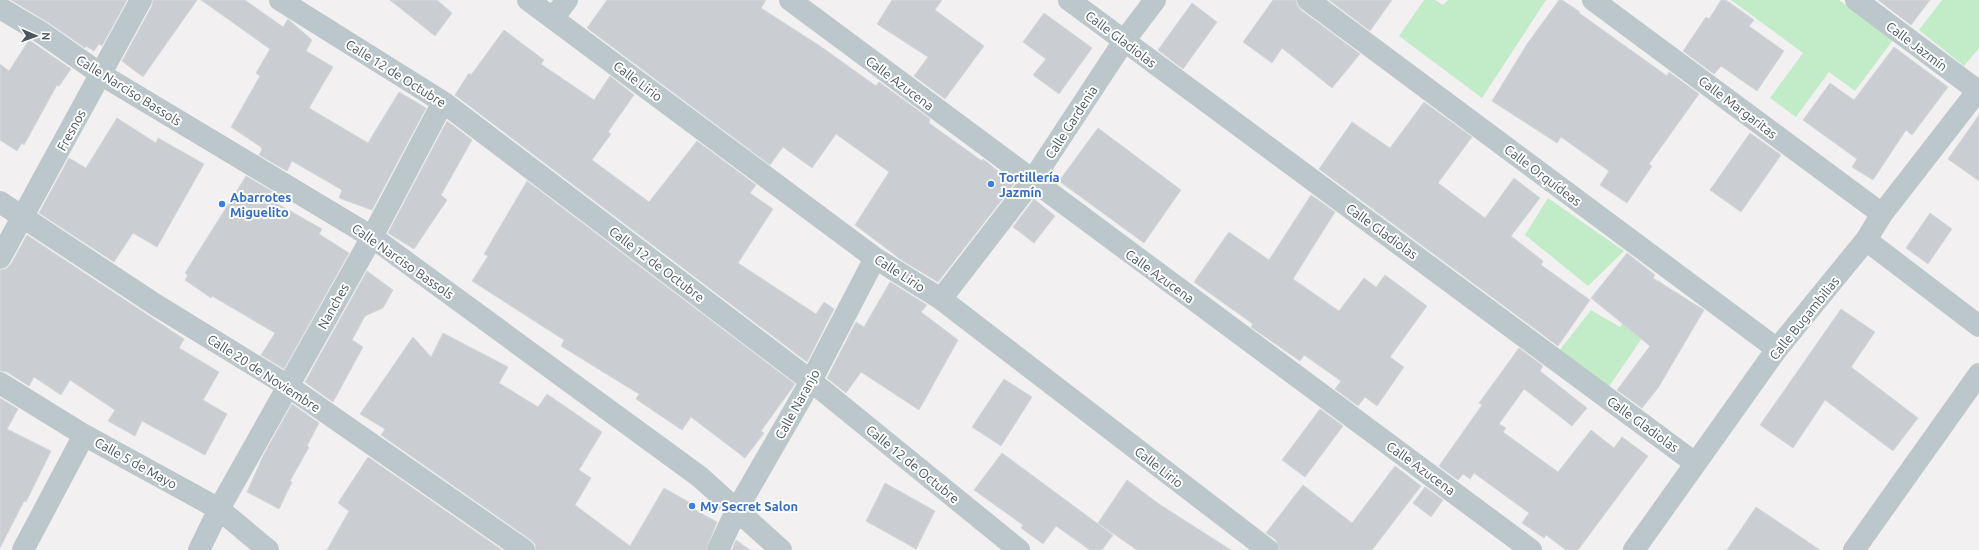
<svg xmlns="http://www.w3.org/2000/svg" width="1979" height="550" font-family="Ubuntu,sans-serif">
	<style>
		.green { fill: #c2ecc8 }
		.building { fill: #caced2; stroke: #d4d8db }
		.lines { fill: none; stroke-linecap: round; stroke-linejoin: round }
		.minor { stroke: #bcc7cb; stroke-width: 22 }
		.shop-dot { fill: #3f7fe0; stroke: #fff; stroke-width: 1.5 }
		.labels { text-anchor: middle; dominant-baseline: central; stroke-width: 4; stroke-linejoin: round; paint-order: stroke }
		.street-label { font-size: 13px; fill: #49575c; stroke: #fff }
		.shop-label { font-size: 13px; font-weight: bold; fill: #366cbe; stroke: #fff; text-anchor: start }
	</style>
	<rect width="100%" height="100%" fill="#f2f0f0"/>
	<path class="green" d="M 1424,0 L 1435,0 L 1443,5 L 1448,0 L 1546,0 L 1482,98 L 1399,36 Z
		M 1731,0 L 1839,0 L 1893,40 L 1855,91 L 1829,72 L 1796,117 L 1770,98 L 1803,53 Z
		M 1942,0 L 1979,0 L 1979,48 L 1964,66 L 1919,30 Z
		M 1548,198 L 1624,251 L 1588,286 L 1525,235 Z
		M 1659,280 L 1673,293 L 1608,388 L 1559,351 L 1591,310 L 1620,327 Z"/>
	<path class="building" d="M 11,0 L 127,0 L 102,46 L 99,44 L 94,51 L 86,46 L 85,48 L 49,23 Z
		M 153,0 L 197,0 L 143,77 L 122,61 L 152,6 Z
		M 201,0 L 245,0 L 283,27 L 288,19 L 312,40 L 306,51 L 333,67 L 309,108 L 368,143 L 399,92 L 426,108 L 372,210 L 339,198 L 342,190 L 292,161 L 287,171 L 259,155 L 262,150 L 261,147 L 231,127 L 260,76 L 256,73 L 270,49 Z
		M 390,0 L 437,0 L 452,13 L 435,36 Z
		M 607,0 L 766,0 L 761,8 L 820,46 L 876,86 L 879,82 L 930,119 L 929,123 L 982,161 L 983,159 L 1014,184 L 938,282 L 903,261 L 855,225 L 889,172 L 836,134 L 812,168 L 783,147 L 770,165 L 587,28 Z
		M 892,0 L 942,0 L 935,10 L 984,46 L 945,99 L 914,76 L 928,57 L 877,24 Z
		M 1273,0 L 1296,0 L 1297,5 L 1301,10 L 1360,54 L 1332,88 L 1282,48 L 1272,63 L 1243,42 Z
		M 1329,0 L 1392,0 L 1370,31 Z
		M 1559,0 L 1562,0 L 1580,12 L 1579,13 L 1667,76 L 1669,72 L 1699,94 L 1649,164 L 1652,166 L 1627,203 L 1600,185 L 1609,171 L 1561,137 L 1557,143 L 1492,101 L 1527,44 Z
		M 1721,0 L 1726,0 L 1754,20 L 1749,26 L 1784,51 L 1757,91 L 1721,66 L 1714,74 L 1683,51 L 1706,17 L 1709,19 Z
		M 1878,0 L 1930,0 L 1911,25 Z
		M 1192,3 L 1217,22 L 1183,69 L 1158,50 Z
		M 1044,13 L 1092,48 L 1059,94 L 1033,75 L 1046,59 L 1023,42 Z
		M 504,30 L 544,60 L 541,64 L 594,100 L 610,76 L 634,95 L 608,132 L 611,134 L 592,160 L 649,202 L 697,141 L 756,185 L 750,193 L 773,209 L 738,263 L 816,314 L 824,302 L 834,309 L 807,362 L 455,95 L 469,73 L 471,75 Z
		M 29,40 L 71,69 L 59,86 L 57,85 L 24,145 L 22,143 L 17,151 L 0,140 L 0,64 L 9,71 Z
		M 1894,47 L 1948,87 L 1912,135 L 1906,130 L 1873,180 L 1852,167 L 1857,159 L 1803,120 L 1830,83 L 1854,100 Z
		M 1424,102 L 1472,137 L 1438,183 L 1485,218 L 1514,178 L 1540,198 L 1511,236 L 1543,261 L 1541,265 L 1590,300 L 1558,346 L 1319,169 L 1352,122 L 1390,148 Z
		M 1979,115 L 1979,181 L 1948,159 Z
		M 117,118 L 156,143 L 158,138 L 204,164 L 157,247 L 133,233 L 114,262 L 39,213 L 69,158 L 86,168 Z
		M 447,121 L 472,140 L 441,195 L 447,200 L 414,249 L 388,233 Z
		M 1098,128 L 1181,190 L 1144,243 L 1059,181 Z
		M 1750,133 L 1781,155 L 1741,212 L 1710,190 Z
		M 246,176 L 275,193 L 271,200 L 322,229 L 319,234 L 349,253 L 284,369 L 261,355 L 275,333 L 212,296 L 211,298 L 185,280 L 188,275 L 185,273 Z
		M 527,181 L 795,384 L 761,431 L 764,433 L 745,458 L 691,417 L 682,430 L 636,399 L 639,394 L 561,346 L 564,340 L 472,281 L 488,256 L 484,254 Z
		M 1311,195 L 1335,212 L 1293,279 L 1339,311 L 1364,278 L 1376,287 L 1385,275 L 1427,306 L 1390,357 L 1404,367 L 1377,406 L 1365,397 L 1358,406 L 1335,389 L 1341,381 L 1304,355 L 1300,361 L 1251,327 L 1253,324 L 1194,282 L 1229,232 L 1269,260 Z
		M 1034,199 L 1055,216 L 1034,243 L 1013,227 Z
		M 1930,213 L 1952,229 L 1928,264 L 1906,248 Z
		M 27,235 L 184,339 L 179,348 L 219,372 L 203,400 L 227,414 L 205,455 L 142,421 L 135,436 L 108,421 L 115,410 L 70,380 L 61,395 L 34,377 L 29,386 L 7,372 L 0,371 L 0,270 L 6,269 L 11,264 Z
		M 1627,253 L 1655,275 L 1653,278 L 1704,310 L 1658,388 L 1642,408 L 1617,390 L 1650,346 L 1591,298 Z
		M 367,271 L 393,290 L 383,308 L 365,316 L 352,340 L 363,347 L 333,402 L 305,382 Z
		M 890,282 L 927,305 L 921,312 L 958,340 L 919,410 L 861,372 L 846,393 L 827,378 L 856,322 L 864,327 Z
		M 1841,309 L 1875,332 L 1851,367 L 1918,418 L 1893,451 L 1825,400 L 1793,448 L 1760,425 Z
		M 443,333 L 508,367 L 499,383 L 538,407 L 547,394 L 602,432 L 579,470 L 591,478 L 575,505 L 630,546 L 664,488 L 692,504 L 690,507 L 717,522 L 706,550 L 536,550 L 535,544 L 531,540 L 381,435 L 385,429 L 360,414 L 413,337 L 431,357 Z
		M 1519,348 L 1543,366 L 1540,371 L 1587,408 L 1572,426 L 1524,389 L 1499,424 L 1506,428 L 1503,432 L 1558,472 L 1591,430 L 1614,448 L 1622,437 L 1648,456 L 1578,550 L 1566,550 L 1546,535 L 1544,538 L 1522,523 L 1529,513 L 1474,473 L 1470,479 L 1463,474 L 1458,480 L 1439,466 L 1482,405 L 1479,403 Z
		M 1004,379 L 1032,397 L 1001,446 L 972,427 Z
		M 0,398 L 18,409 L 7,429 L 51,451 L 26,502 L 24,501 L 0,548 Z
		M 292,404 L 319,423 L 307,446 L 309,447 L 290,481 L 292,482 L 279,509 L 247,492 L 264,454 Z
		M 1320,409 L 1343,426 L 1305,477 L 1282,460 Z
		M 1002,453 L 1113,535 L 1102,550 L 1090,550 L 1056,526 L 1043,544 L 1021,528 L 1023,525 L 974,490 Z
		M 368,457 L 502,550 L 327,550 L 349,511 L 338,503 Z
		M 1395,466 L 1421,486 L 1372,550 L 1280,550 L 1276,540 L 1266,533 L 1303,485 L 1352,523 Z
		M 1127,480 L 1159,504 L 1231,550 L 1137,550 L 1098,523 Z
		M 885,483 L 935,511 L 916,549 L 866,521 Z
		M 1425,487 L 1443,500 L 1431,517 L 1413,503 Z
		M 1756,507 L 1820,550 L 1727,550 Z
		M 736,540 L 750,550 L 732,550 Z"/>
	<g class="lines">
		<path class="minor" d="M 280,0 L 443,102 L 811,381 L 1019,550
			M 528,0 L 875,258 L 941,299 L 1268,550
			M 790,0 L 1531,550
			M 1069,0 L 1695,463
			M 1308,0 L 1777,349
			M 1593,0 L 1882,214
			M 1856,0 L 1978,91
			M 0,8 L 42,33 L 102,75 L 372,237 L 700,477 L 781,550
			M 553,18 L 567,0
			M 0,202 L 156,305 L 288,386 L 524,550
			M 1866,240 L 1979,326
			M 0,258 L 141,0
			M 941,299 L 1032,181 L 1124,41 L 1155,0
			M 0,383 L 84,435 L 219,509 L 268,550
			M 23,550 L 84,435
			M 199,550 L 219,509 L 372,237 L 443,102
			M 718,550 L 736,511 L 811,381 L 875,258
			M 1634,550 L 1777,349 L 1866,240 L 1882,214 L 1979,89
			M 1854,550 L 1979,374"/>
	</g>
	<g class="shop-dot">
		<circle cx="991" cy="184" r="4"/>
		<circle cx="222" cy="204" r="4"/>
		<circle cx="692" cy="506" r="4"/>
	</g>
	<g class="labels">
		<g class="street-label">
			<text transform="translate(1121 39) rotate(37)">Calle Gladiolas</text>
			<text transform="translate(1917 46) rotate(37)">Calle Jazmín</text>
			<text transform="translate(396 73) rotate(32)">Calle 12 de Octubre</text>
			<text transform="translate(638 81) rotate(37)">Calle Lirio</text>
			<text transform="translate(900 83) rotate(37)">Calle Azucena</text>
			<text transform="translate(129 90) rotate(32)">Calle Narciso Bassols</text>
			<text transform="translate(1738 107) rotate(37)">Calle Margaritas</text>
			<text transform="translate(1071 122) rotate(-57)">Calle Gardenia</text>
			<text transform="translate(71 130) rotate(-61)">Fresnos</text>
			<text transform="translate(1543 175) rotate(37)">Calle Orquídeas</text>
			<text transform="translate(1382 231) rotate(36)">Calle Gladiolas</text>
			<text transform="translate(403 261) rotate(35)">Calle Narciso Bassols</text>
			<text transform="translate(657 264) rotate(37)">Calle 12 de Octubre</text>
			<text transform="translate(900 273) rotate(33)">Calle Lirio</text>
			<text transform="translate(1160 276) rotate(36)">Calle Azucena</text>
			<text transform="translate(333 306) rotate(-61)">Nanches</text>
			<text transform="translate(1804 318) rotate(-51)">Calle Bugambilias</text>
			<text transform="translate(264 373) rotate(33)">Calle 20 de Noviembre</text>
			<text transform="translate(797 404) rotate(-61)">Calle Naranjo</text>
			<text transform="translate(1643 424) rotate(36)">Calle Gladiolas</text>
			<text transform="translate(136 463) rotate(29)">Calle 5 de Mayo</text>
			<text transform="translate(913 464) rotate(39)">Calle 12 de Octubre</text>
			<text transform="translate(1159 467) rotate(38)">Calle Lirio</text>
			<text transform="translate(1421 468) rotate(36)">Calle Azucena</text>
		</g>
		<g class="shop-label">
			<text x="999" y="177">Tortillería<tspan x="999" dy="15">Jazmín</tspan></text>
			<text x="230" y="197">Abarrotes<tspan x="230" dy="15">Miguelito</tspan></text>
			<text x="700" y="506">My Secret Salon</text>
		</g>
	</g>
	<g transform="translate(36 36) rotate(92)" stroke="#ffffff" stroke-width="3" paint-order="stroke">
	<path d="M0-3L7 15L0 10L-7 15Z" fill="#49575c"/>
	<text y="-6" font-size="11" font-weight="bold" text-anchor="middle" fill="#49575c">N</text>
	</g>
</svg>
